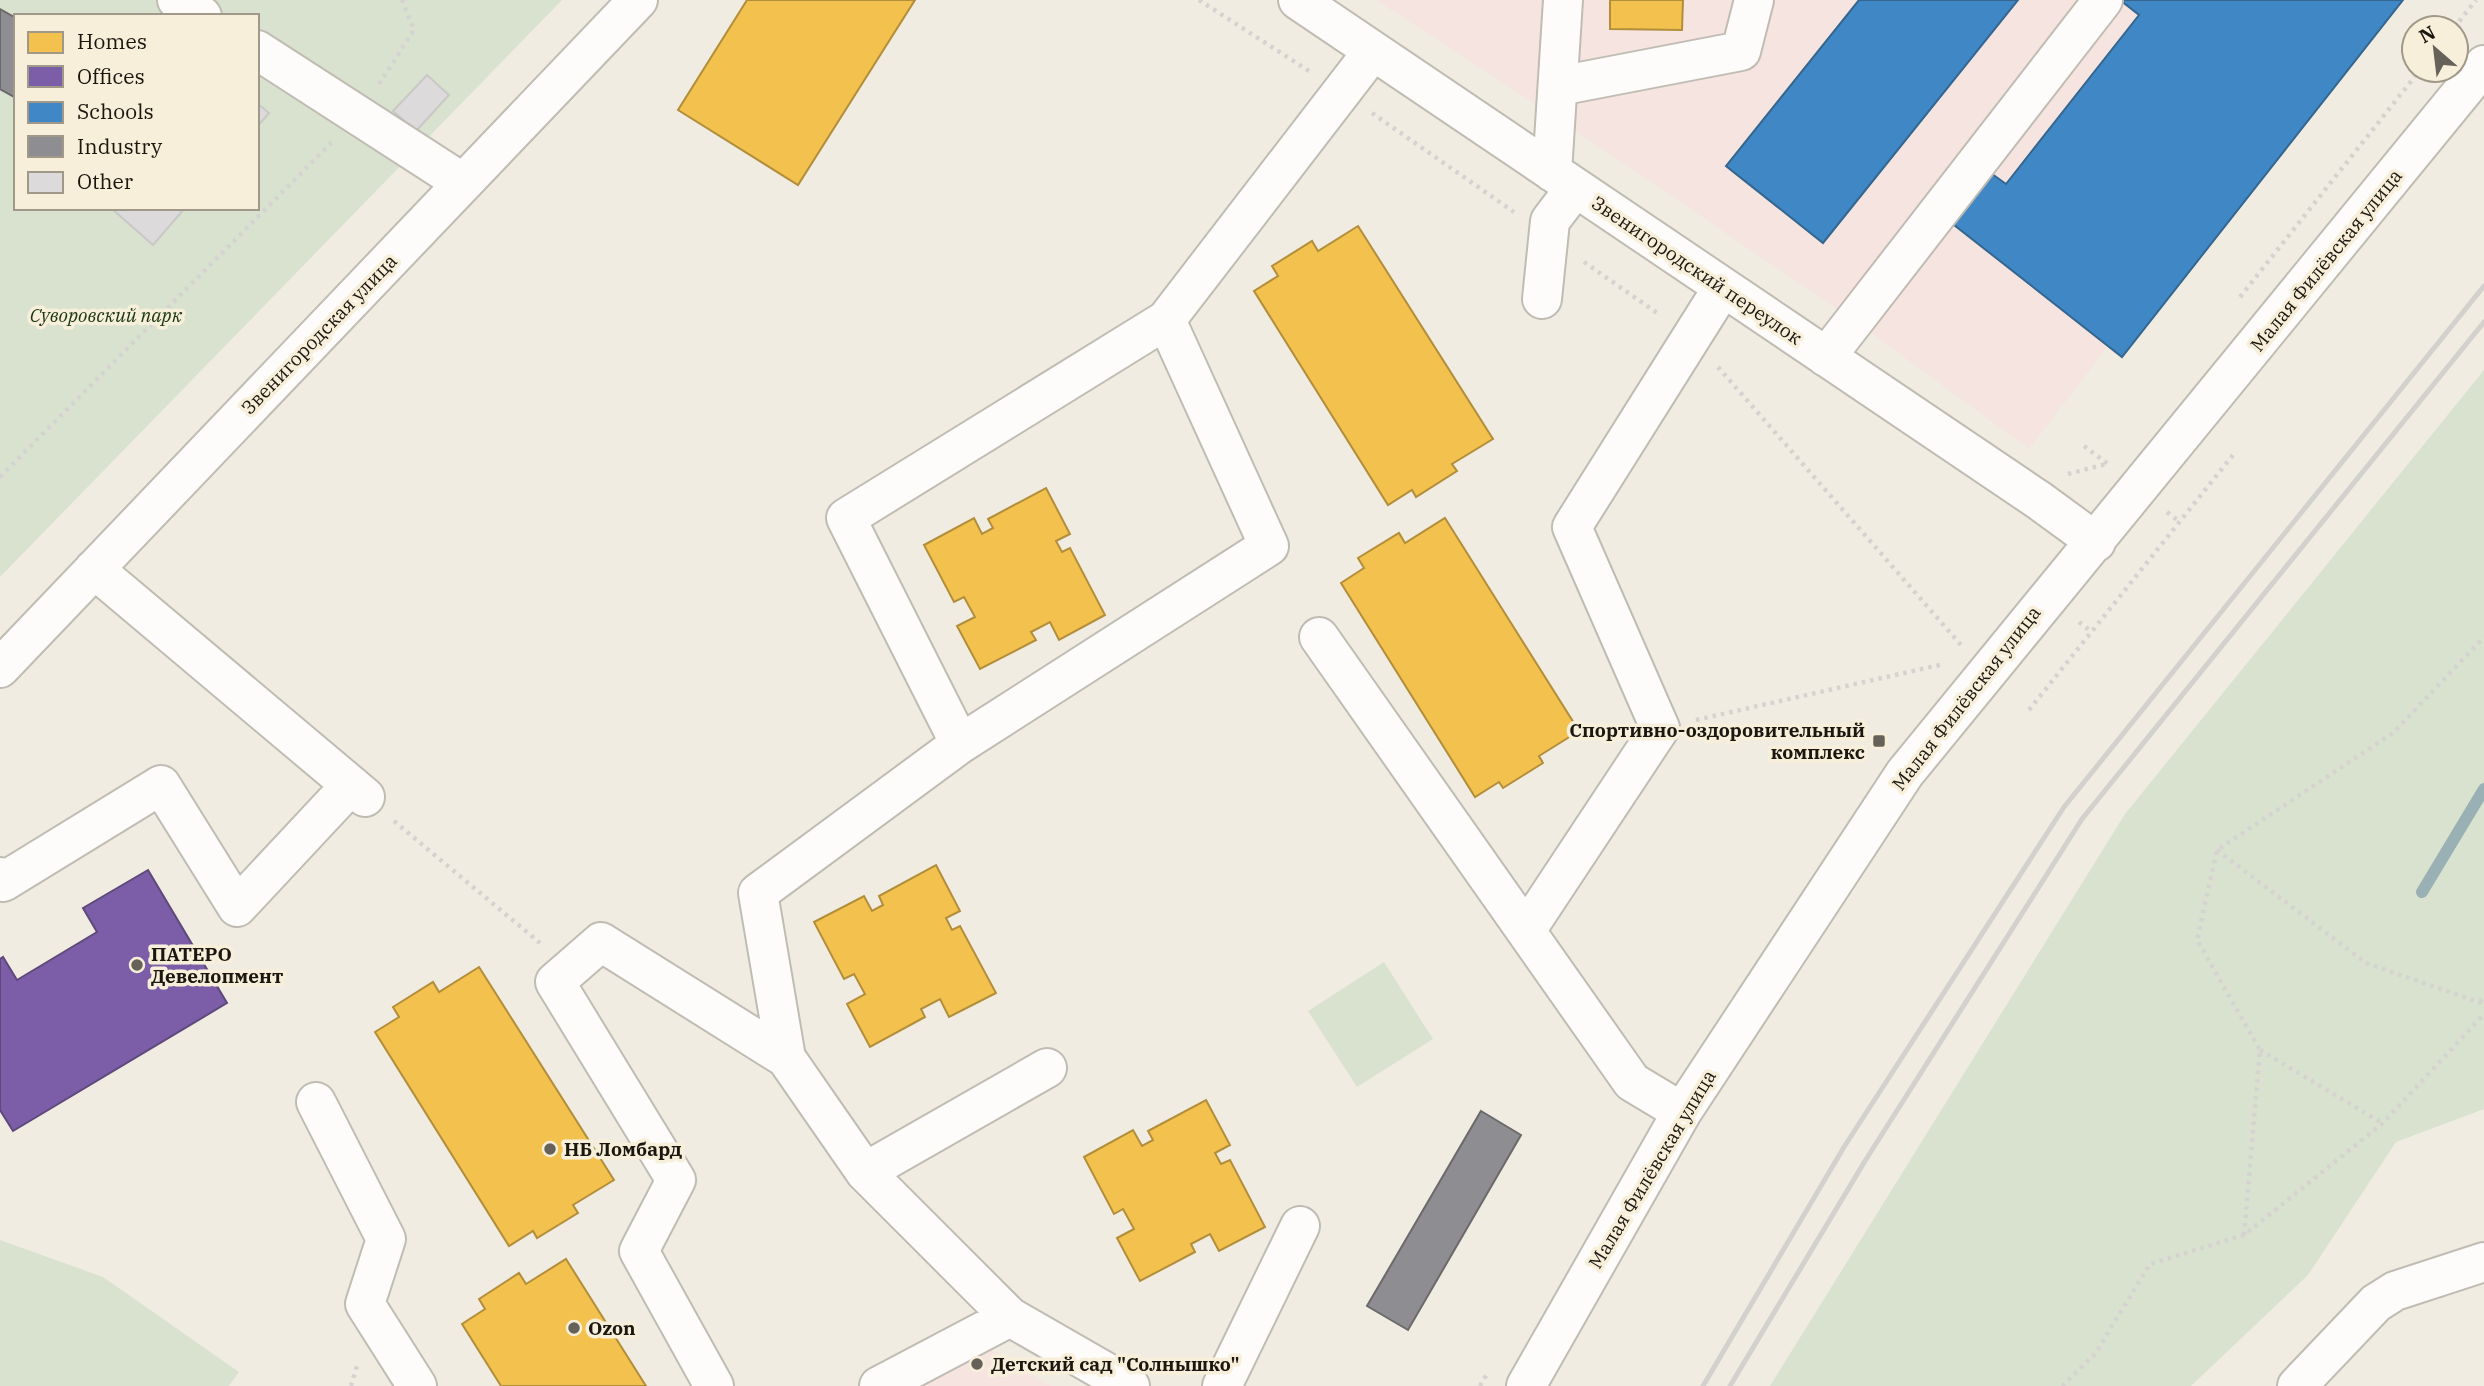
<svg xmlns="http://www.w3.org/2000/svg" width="2484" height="1386" font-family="'IBM Plex Serif',serif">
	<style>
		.education { fill: #f5e4e0 }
		.green { fill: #d9e2cf; fill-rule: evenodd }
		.homes { fill: #f2c14e; stroke: #b28e3b; stroke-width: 2 }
		.offices { fill: #7b5ea7; stroke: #5e497a; stroke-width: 2 }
		.schools { fill: #3f88c5; stroke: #34668f; stroke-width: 2 }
		.industry { fill: #8d8d92; stroke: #6b6a6b; stroke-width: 2 }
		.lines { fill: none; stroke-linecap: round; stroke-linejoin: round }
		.stream { stroke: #99b1b4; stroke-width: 12 }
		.building { fill: #dcdada; stroke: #c9c8c7; stroke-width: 2 }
		.minor-casing { stroke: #c0bcb3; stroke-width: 42 }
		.path { stroke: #d5d3d0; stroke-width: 4.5; stroke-dasharray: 3.5 5; stroke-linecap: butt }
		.minor { stroke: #fdfcfa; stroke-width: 38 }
		.rail { stroke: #d2d1cd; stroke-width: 5 }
		.poi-dot { fill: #666259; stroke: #f8efda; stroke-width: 2.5 }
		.labels { text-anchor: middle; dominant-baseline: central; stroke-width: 7; stroke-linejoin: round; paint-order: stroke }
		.street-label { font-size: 19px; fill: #1b1710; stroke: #f8efda }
		.park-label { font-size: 19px; font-style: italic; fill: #183610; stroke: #f8efda }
		.poi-label { font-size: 19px; font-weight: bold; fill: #1b1710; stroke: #f8efda; text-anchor: start }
	</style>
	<rect width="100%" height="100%" fill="#f1ece1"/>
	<path class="education" d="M 1376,0 L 2403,0 L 2122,357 L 2108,346 L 2029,449 L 1852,319 L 1558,119 Z
		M 980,1342 L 1051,1386 L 897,1386 Z"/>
	<path class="green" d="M 0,0 L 562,0 L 0,577 ZM 16,16 L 257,16 L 257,208 L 16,208 Z
		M 2484,370 L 2484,1109 L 2396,1142 L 2308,1275 L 2191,1386 L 1770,1386 L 2125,814 Z
		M 1384,962 L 1433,1039 L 1357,1087 L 1308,1011 Z
		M 0,1240 L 103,1277 L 239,1372 L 229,1386 L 0,1386 Z"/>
	<path class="homes" d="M 747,0 L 915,0 L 798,185 L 678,110 Z
		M 1610,0 L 1683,0 L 1682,30 L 1610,29 Z
		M 1358,226 L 1493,439 L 1452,464 L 1457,471 L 1416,497 L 1412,490 L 1388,505 L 1254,291 L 1278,276 L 1272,266 L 1312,241 L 1318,251 Z
		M 1046,488 L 1070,534 L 1056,541 L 1062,552 L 1070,548 L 1105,615 L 1059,640 L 1050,622 L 1031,632 L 1036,640 L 980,669 L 957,626 L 975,617 L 964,597 L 954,602 L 924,545 L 974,518 L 982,534 L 993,528 L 988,519 Z
		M 1445,518 L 1579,731 L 1539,756 L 1543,763 L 1503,788 L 1499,782 L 1475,797 L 1341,583 L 1364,568 L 1358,558 L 1399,533 L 1405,543 Z
		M 936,865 L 960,911 L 946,918 L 952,930 L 960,926 L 996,993 L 949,1017 L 940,999 L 921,1009 L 925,1017 L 870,1047 L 847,1004 L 865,994 L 854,974 L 844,979 L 814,922 L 864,896 L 872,911 L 883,905 L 879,896 Z
		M 479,967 L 614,1180 L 573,1205 L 578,1213 L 537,1238 L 533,1231 L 509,1246 L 375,1032 L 399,1017 L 393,1007 L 433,982 L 439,992 Z
		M 1206,1100 L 1230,1145 L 1215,1153 L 1221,1164 L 1230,1160 L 1265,1227 L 1219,1251 L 1210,1234 L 1191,1244 L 1195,1252 L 1140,1281 L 1117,1238 L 1134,1229 L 1123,1209 L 1114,1214 L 1084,1157 L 1133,1130 L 1142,1146 L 1153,1140 L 1148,1131 Z
		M 566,1259 L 646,1386 L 501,1386 L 462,1324 L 485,1309 L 479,1299 L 519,1273 L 526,1284 Z"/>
	<path class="offices" d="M 148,870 L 227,1003 L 13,1131 L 0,1110 L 0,959 L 3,957 L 17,980 L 97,932 L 83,908 Z"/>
	<path class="schools" d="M 1859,0 L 2018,0 L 1823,243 L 1726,166 Z
		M 2120,0 L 2403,0 L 2122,357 L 1949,221 L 1988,171 L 2006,184 L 2139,15 Z"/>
	<path class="industry" d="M 0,9 L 16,18 L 16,98 L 0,89 Z
		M 1481,1111 L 1521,1135 L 1408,1330 L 1367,1306 Z"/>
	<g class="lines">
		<path class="stream" d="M 2422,892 L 2484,789"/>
	</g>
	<path class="building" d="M 427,75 L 449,95 L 416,131 L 393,111 Z
		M 257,103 L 269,113 L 257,127 Z
		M 111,208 L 185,208 L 153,245 Z"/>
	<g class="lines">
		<g class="minor-casing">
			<path id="minor" d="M 177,0 L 202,16
				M 1298,0 L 2040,501 L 2096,542
				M 257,50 L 463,183
				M 1559,86 L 1741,51 L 1754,0
				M 1552,172 L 1563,0
				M 1542,299 L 1550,221 L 1575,188
				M 1166,320 L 1269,546 L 960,744 L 846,518 L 1166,320 L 1373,51
				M 1826,357 L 2103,0
				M 94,569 L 365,797
				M 1319,637 L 1632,1082 L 1682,1112
				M 0,668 L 638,0
				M 960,744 L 758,893 L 786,1058 L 865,1172 L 1010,1317 L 1130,1386
				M 0,877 L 3,882 L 161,785 L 237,907 L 351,785
				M 1527,929 L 1660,728 L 1572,527 L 1723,287
				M 316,1102 L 386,1239 L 365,1304 L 417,1386
				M 865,1172 L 1047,1068
				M 714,1386 L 639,1251 L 676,1180 L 555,982 L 601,942 L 786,1058
				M 879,1386 L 1010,1317
				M 1222,1386 L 1300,1226
				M 1526,1386 L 1682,1112 L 1905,773 L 2484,65
				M 2297,1386 L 2376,1303 L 2395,1291 L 2484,1262"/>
		</g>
		<path class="path" d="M 1199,0 L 1309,71
			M 2454,28 L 2476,0
			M 379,84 L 414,30 L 402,0
			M 1372,113 L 1514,212
			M 1584,262 L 1660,315
			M 2240,297 L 2420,70
			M 1718,367 L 1961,645
			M 2084,446 L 2108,464
			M 2068,474 L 2106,464
			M 0,477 L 332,142
			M 2167,512 L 2180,522
			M 2079,622 L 2092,632
			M 2029,710 L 2233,455
			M 1696,720 L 1944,664
			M 394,821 L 540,943
			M 2217,850 L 2366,963 L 2484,1004
			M 2480,1002 L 2484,995
			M 2260,1050 L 2382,1123
			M 2244,1235 L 2260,1050 L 2197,940 L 2217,850 L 2393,733 L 2484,637
			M 351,1386 L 357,1366
			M 1480,1386 L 1488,1372
			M 2062,1386 L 2095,1354 L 2150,1264 L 2244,1235 L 2383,1123 L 2484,1014"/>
		<use href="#minor" class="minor"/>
		<path class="rail" d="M 1703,1386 L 1844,1147 L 2064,807 L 2484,286
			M 1730,1386 L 1865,1161 L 2082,819 L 2484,322"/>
	</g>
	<g class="poi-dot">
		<rect x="1872" y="734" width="14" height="14" rx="3.5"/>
		<circle cx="137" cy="965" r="7"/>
		<circle cx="550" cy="1149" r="7"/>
		<circle cx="574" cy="1328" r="7"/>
		<circle cx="977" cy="1364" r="7"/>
	</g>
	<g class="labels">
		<g class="street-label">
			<text transform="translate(2326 260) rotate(-51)">Малая Филёвская улица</text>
			<text transform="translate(1697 270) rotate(34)">Звенигородский переулок</text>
			<text transform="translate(319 334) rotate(-46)">Звенигородская улица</text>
			<text transform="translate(1966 698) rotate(-52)">Малая Филёвская улица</text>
			<text transform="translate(1652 1169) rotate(-59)">Малая Филёвская улица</text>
		</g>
		<g class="park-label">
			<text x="106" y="315">Суворовский парк</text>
		</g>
		<g class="poi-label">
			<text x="1865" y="730" text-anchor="end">Спортивно-оздоровительный<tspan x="1865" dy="22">комплекс</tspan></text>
			<text x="151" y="954">ПАТЕРО<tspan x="151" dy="22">Девелопмент</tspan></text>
			<text x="564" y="1149">НБ Ломбард</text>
			<text x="588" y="1328">Ozon</text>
			<text x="991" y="1364">Детский сад "Солнышко"</text>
		</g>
	</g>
	<rect x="14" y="14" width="245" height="196" fill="#f8efda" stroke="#a09989" stroke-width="2"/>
	<rect x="28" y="32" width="35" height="21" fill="#f2c14e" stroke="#a09989" stroke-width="2"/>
	<text x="77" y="49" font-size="21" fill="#1b1710">Homes</text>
	<rect x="28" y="66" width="35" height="21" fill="#7b5ea7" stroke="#a09989" stroke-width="2"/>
	<text x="77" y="84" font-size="21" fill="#1b1710">Offices</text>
	<rect x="28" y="102" width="35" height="21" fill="#3f88c5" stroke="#a09989" stroke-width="2"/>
	<text x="77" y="119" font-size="21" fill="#1b1710">Schools</text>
	<rect x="28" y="136" width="35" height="21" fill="#8d8d92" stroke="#a09989" stroke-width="2"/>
	<text x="77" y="154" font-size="21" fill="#1b1710">Industry</text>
	<rect x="28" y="172" width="35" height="21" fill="#dcdada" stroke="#a09989" stroke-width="2"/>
	<text x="77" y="189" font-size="21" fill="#1b1710">Other</text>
	<g transform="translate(2435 49) rotate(332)"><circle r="33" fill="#f8efda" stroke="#a09989" stroke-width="2"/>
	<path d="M0-5L12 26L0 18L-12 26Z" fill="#666259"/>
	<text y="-10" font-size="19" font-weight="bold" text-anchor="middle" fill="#1b1710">N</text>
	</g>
</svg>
